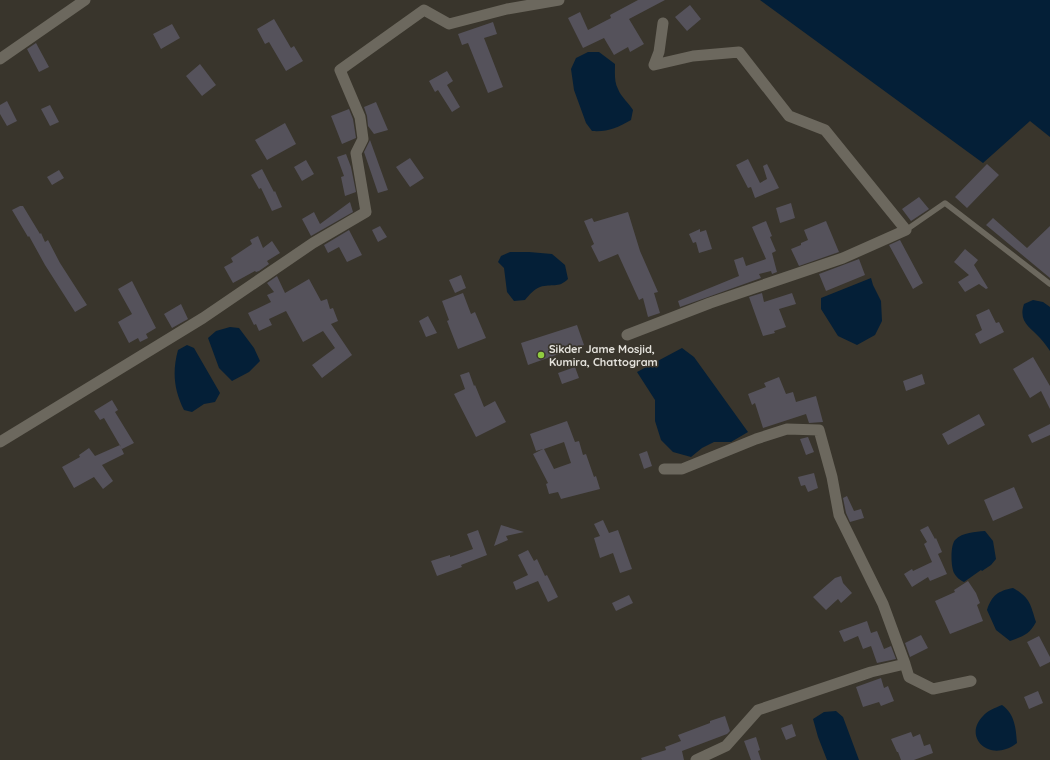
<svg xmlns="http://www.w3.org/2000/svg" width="1050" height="760" font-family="Quicksand,sans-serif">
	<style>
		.water { fill: #041f37 }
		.building { fill: #55525b; fill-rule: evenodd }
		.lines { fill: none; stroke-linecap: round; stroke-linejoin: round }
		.service { stroke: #6c685e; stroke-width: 5.5 }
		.minor { stroke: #6c685e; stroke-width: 11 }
		.poi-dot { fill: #90cd40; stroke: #39352c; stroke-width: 1.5 }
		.labels { text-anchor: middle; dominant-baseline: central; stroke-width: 3.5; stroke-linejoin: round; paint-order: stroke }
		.poi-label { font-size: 11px; font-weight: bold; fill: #e4e2dc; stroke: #39352c; text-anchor: start }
	</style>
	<rect width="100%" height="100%" fill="#39352c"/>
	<path class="water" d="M 760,0 L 1050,0 L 1050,137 L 1030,121 L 983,163 Z
		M 588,52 L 599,52 L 615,64 C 615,72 614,82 618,89 C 621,97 629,103 633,110 L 631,120 C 617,128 608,132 592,131 L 586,123 L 574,90 L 571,69 L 576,58 Z
		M 510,252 L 529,252 L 552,254 L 565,265 L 568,279 C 558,289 552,283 540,287 C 534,289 529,295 525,300 L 514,301 L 507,292 L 504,268 L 498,262 L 501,256 Z
		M 871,278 L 873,285 L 881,301 L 882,321 L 875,335 L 857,345 L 838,336 L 821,309 L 821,298 Z
		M 1033,300 L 1043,302 L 1050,307 L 1050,351 C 1047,347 1044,342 1040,338 C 1030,327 1018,322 1024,304 Z
		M 230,327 L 239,328 L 254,348 L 260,361 L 249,372 L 232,381 L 219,368 L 208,338 L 216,331 Z
		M 187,345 L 194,348 L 220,393 L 215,402 L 204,404 L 192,412 L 184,410 C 174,390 172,372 178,350 Z
		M 682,348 L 694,357 L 748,432 L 731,442 L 714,442 L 702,448 L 691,457 L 673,452 L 661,440 L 655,421 L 655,400 L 637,372 Z
		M 985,531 L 993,541 L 996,559 L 991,565 L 982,571 L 981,570 L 964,582 C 960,580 957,578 954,573 C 951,567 950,546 955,540 C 963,532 975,532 985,531 Z
		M 1013,588 C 1030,598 1030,603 1036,622 C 1029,635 1023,636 1010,641 L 996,630 L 987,610 C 992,595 998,591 1013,588 Z
		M 1002,705 C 1015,714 1016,729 1017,743 C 1014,745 1010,748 1006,749 C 983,757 965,734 983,716 C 988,710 995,708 1002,705 Z
		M 836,711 L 843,717 L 859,760 L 827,760 L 818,737 L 813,719 L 824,712 Z"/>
	<path class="building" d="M 638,0 L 665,0 L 629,19 L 644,44 L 630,52 L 628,47 L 614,55 L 604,38 L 583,48 L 568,18 L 580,12 L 588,30 L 611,18 L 610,15 Z
		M 690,5 L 701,19 L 687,31 L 675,17 Z
		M 274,19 L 291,48 L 294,46 L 303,61 L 286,71 L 269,42 L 265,44 L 257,29 Z
		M 493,22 L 497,34 L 484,38 L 503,87 L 488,93 L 468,43 L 462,45 L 458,34 Z
		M 172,24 L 180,38 L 161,49 L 153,34 Z
		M 36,43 L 49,67 L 39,72 L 27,49 Z
		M 200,64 L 216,85 L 202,96 L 186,76 Z
		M 447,71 L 453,81 L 447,85 L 460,107 L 452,112 L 438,90 L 435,92 L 429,81 Z
		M 7,101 L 17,121 L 7,126 L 0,114 L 0,105 Z
		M 376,102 L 388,130 L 374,134 L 368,126 L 367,116 L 364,107 Z
		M 50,105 L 59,122 L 50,126 L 41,109 Z
		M 349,109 L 353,119 L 356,138 L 342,144 L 331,116 Z
		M 285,123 L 296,144 L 267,160 L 255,140 Z
		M 370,140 L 388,190 L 378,193 L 364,152 Z
		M 346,154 L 351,167 L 356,192 L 345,196 L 341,177 L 344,176 L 337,157 Z
		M 410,158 L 424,178 L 410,187 L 396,167 Z
		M 748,159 L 760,183 L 767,179 L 763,166 L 767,164 L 779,188 L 755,198 L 751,187 L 748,188 L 736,165 Z
		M 306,160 L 314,174 L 302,181 L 294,167 Z
		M 987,164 L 999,175 L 967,208 L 955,197 Z
		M 262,169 L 274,192 L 275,191 L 282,207 L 272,211 L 261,188 L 259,189 L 251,175 Z
		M 59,170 L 64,178 L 52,185 L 47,177 Z
		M 919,197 L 929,209 L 911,221 L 902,209 Z
		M 350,202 L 353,212 L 311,236 L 302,219 L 314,212 L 320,224 Z
		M 791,203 L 795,218 L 780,223 L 776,208 Z
		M 20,206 L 23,206 L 40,234 L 41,233 L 45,242 L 48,240 L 60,263 L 87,305 L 75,312 L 45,265 L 29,236 L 28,237 L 12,210 Z
		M 628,212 L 640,251 L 658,292 L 654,293 L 660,313 L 648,317 L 643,298 L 639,300 L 618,254 L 599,262 L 591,246 L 594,244 L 584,221 L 592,218 L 594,222 Z
		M 993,218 L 1027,248 L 1050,226 L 1050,278 L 986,225 Z
		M 766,221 L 772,236 L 770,237 L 776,251 L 772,253 L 777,272 L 772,274 L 771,271 L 759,274 L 761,278 L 680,307 L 678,301 L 739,276 L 734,260 L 743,257 L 746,266 L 766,259 L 752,227 Z
		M 826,221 L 839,252 L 799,266 L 791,249 L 801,245 L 801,243 L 808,240 L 804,230 Z
		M 380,226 L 387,237 L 378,242 L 372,230 Z
		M 700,229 L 700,232 L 706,230 L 712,249 L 699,253 L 696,242 L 693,243 L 689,234 Z
		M 349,230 L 362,255 L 347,262 L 339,247 L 328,253 L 324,245 Z
		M 258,236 L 263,248 L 272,241 L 280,253 L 267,261 L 269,264 L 259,271 L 256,272 L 255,271 L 233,283 L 224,267 L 233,262 L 231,258 L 252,244 L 250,240 Z
		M 900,240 L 923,283 L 913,289 L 889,245 Z
		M 965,249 L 978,260 L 974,265 L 988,288 L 986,289 L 979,284 L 965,292 L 958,282 L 969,275 L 954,262 Z
		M 859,259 L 865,275 L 826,291 L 819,274 Z
		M 461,275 L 466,288 L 455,293 L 449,280 Z
		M 277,276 L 285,293 L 309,279 L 321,301 L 327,299 L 330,309 L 333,308 L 338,321 L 331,324 L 352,355 L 322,378 L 312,365 L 335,348 L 323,331 L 303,342 L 286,311 L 269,319 L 272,325 L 259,331 L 256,324 L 254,325 L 248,313 L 271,302 L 267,295 L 274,292 L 267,283 Z
		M 132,281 L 156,328 L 146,334 L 148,338 L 140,342 L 138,338 L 129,343 L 118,322 L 132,314 L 118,289 Z
		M 463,293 L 471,314 L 475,312 L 486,338 L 458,349 L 447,321 L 449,320 L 442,301 Z
		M 762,293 L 764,302 L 792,293 L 796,304 L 779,309 L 786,327 L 774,331 L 775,333 L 763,336 L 749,297 Z
		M 181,304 L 188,319 L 172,328 L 164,314 Z
		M 989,309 L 996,323 L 999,322 L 1004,332 L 980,344 L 975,334 L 982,330 L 976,315 Z
		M 428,316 L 437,333 L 426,337 L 419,321 Z
		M 577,325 L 584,345 L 528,365 L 521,343 Z
		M 1033,357 L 1050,386 L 1050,409 L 1041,391 L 1030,398 L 1013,369 Z
		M 575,367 L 579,378 L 562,384 L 558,373 Z
		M 469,372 L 474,386 L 475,385 L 484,407 L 495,401 L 506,422 L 476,437 L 454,394 L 465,389 L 460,375 Z
		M 922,374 L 925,384 L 906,391 L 903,381 Z
		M 779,377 L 786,394 L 793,392 L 796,402 L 816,396 L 823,422 L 809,423 L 806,414 L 763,428 L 755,403 L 752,405 L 748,394 L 766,387 L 764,383 Z
		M 112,400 L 118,410 L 115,412 L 134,443 L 122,449 L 104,418 L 100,420 L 94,411 Z
		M 979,414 L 985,425 L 948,445 L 942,434 Z
		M 567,421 L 575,442 L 579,441 L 583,455 L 586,454 L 594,477 L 596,476 L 600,489 L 561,499 L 558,492 L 549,494 L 546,484 L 548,483 L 533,454 L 543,449 L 536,451 L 530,434 ZM 564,442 L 571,463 L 554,469 L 544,449 Z
		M 1050,424 L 1050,435 L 1032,443 L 1028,435 Z
		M 808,437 L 814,452 L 806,455 L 800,439 Z
		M 120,445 L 124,454 L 102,465 L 113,481 L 103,489 L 94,477 L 74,488 L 62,467 L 80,457 L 79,455 L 89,448 L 95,456 Z
		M 647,451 L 652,466 L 644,469 L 639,454 Z
		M 814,473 L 818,488 L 808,492 L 805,485 L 801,486 L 798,477 Z
		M 1014,487 L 1023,508 L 993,521 L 984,500 Z
		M 847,496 L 854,511 L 861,509 L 864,518 L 850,522 L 846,513 L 843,498 Z
		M 603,520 L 609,533 L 618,530 L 632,569 L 620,573 L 613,553 L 600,558 L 594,538 L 600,536 L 594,524 Z
		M 501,525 L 524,532 L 506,536 L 508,540 L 494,546 Z
		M 928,526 L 935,539 L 936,538 L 942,552 L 938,554 L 947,574 L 930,581 L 928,577 L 912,587 L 904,574 L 912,569 L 913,571 L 932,562 L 924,544 L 927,542 L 920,530 Z
		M 478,530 L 487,555 L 461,565 L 462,567 L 437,576 L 431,561 L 450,555 L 450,557 L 473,549 L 467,534 Z
		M 528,550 L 534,561 L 537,559 L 545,576 L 547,575 L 558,597 L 548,602 L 538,581 L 516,590 L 513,582 L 528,575 L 518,555 Z
		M 841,576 L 843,583 L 852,593 L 841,603 L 838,599 L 826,610 L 813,597 L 835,578 Z
		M 968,581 L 976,593 L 980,603 L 977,605 L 983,621 L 950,634 L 935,601 L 955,592 L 954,590 Z
		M 629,595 L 633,603 L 616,611 L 612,603 Z
		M 867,621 L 871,633 L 877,631 L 884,649 L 891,646 L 896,659 L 877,663 L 871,646 L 863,649 L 858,636 L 844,642 L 839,631 Z
		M 921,635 L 928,648 L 910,657 L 905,643 Z
		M 1039,636 L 1050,657 L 1050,662 L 1040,667 L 1027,642 Z
		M 881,678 L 884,688 L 888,686 L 894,701 L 881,706 L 879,702 L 863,707 L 856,687 Z
		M 1038,691 L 1043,703 L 1029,709 L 1024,697 Z
		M 725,716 L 730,731 L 727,734 L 682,751 L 684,760 L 642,760 L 641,758 L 666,750 L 665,747 L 681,741 L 678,735 L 710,723 L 710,721 Z
		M 792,724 L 796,736 L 786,740 L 781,728 Z
		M 911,732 L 913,737 L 920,734 L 924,746 L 930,744 L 933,753 L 914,760 L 901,760 L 898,752 L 897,752 L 891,739 Z
		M 756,737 L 760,750 L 758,751 L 761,760 L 751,760 L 744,741 Z"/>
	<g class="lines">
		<path class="service" d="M 906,230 L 945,203 L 1050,284"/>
		<path class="minor" d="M 0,59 L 85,0
			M 627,335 L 710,303 L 843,258 L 906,230 L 825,130 L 789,116 L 739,52 L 693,56 L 654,65 L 659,52 L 663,23
			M 0,442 L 203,318 L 313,243 L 366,212 L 356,153 L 363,139 L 360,117 L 340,70 L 424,10 L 449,24 L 507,9 L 559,0
			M 664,469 L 682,469 L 756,439 L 787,429 L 819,430 L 832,477 L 839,515 L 883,604 L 905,664 L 871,672 L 758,710 L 726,746 L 696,760
			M 905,664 L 909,677 L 933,689 L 971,681"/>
	</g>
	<circle class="poi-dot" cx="541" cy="355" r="4"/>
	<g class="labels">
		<g class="poi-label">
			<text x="549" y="349">Sikder Jame Mosjid,<tspan x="549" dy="13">Kumira, Chattogram</tspan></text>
		</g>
	</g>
</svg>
